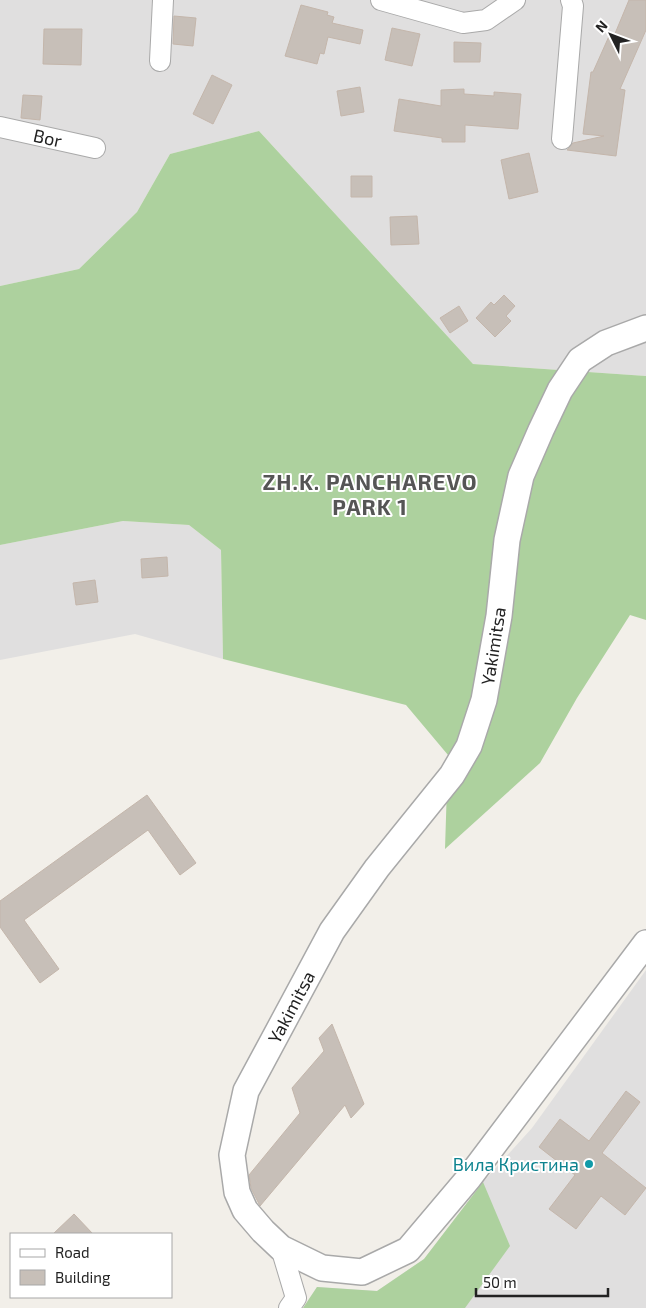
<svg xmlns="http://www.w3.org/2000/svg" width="646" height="1308" font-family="'Exo 2',sans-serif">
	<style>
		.residential { fill: #e0dfdf }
		.forest { fill: #add19e }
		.building { fill: #c7bfb8; stroke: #c4b6ab }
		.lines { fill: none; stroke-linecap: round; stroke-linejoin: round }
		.minor-casing { stroke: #a9a9a9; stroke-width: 22 }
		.tertiary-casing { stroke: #a9a9a9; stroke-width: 28 }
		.minor { stroke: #fff; stroke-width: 20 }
		.tertiary { stroke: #fff; stroke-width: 25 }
		.culture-dot { fill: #0f9aa8; stroke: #fff; stroke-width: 2 }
		.labels { text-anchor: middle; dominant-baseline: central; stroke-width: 4; stroke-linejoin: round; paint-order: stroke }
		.street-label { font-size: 18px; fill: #222; stroke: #fff }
		.culture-label { font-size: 18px; fill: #0d838f; stroke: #fff; text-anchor: end }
		.district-label { font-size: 22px; font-weight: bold; letter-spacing: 1px; fill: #555; stroke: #fff }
	</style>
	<rect width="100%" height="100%" fill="#f2efe9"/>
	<path class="residential" d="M 0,0 L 646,0 L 646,376 L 473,364 L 259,131 L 170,154 L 137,212 L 79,269 L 0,286 Z
		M 123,521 L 189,525 L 221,550 L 223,659 L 135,634 L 0,660 L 0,545 Z
		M 646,970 L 646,1308 L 303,1308 L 317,1287 L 377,1291 L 424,1259 L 483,1182 L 532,1128 Z"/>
	<path class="forest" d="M 259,131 L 473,364 L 646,376 L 646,620 L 630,615 L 577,698 L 540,763 L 445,849 L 448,755 L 406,705 L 223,659 L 221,550 L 189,525 L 123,521 L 0,545 L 0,286 L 79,269 L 137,212 L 170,154 Z
		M 483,1182 L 510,1246 L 465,1308 L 303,1308 L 317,1287 L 377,1291 L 424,1259 Z"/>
	<path class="building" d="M 629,0 L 646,0 L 646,30 L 620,89 L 625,90 L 616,156 L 567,150 L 573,143 L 604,136 L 583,134 L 591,72 L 593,72 L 610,34 L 614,36 Z
		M 301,5 L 328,12 L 327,15 L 334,17 L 332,23 L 363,30 L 360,44 L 328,37 L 324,54 L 320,53 L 317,64 L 285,56 Z
		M 174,16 L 196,18 L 193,46 L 173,44 Z
		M 392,28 L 420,34 L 412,66 L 385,60 Z
		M 44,29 L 82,29 L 81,65 L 43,64 Z
		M 454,42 L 481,43 L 480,62 L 454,62 Z
		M 212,75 L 232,85 L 213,124 L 193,114 Z
		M 360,87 L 364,112 L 341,116 L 337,91 Z
		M 464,89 L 464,94 L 494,96 L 494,92 L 521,94 L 518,129 L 465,125 L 465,142 L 442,142 L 442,138 L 394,131 L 399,99 L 441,106 L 441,90 Z
		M 23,95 L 42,96 L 40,120 L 21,118 Z
		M 529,153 L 538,192 L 509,199 L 501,160 Z
		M 351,176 L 372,176 L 372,197 L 351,197 Z
		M 417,216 L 419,244 L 391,245 L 390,217 Z
		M 504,295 L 515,306 L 506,316 L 511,321 L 495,337 L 476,318 L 491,302 L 494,305 Z
		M 459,306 L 468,321 L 450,333 L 440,318 Z
		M 167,557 L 168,576 L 142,578 L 141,559 Z
		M 95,580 L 98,602 L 76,605 L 73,583 Z
		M 147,795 L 196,863 L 180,875 L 148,830 L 24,920 L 59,969 L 40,983 L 0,927 L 0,901 Z
		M 332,1024 L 364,1104 L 351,1118 L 345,1105 L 260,1206 L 251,1188 L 249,1175 L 300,1113 L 292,1088 L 324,1051 L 319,1038 Z
		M 626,1091 L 640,1102 L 602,1153 L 646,1188 L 625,1215 L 601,1196 L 576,1229 L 549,1209 L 575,1175 L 539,1147 L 560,1119 L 589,1141 Z
		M 74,1214 L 93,1234 L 53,1234 Z"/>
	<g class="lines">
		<g class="minor-casing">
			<g id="minor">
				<path d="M 381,0 L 463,23 L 486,20 L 515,0"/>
				<path d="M 160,61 L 163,0"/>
				<path id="s1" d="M 0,127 L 95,148"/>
				<path d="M 562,139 L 573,6 L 571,0"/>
				<path d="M 281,1248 L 296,1298 L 289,1308"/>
			</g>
		</g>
		<g class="tertiary-casing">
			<path id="tertiary" d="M 646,328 L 606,343 L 580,360 L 560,390 L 541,430 L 521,476 L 507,540 L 499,616 L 484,700 L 469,746 L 452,775 L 377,868 L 332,931 L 246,1091 L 232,1155 L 237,1192 L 245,1210 L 263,1231 L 281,1248 L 322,1268 L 362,1272 L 408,1250 L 468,1179 L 646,943"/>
		</g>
		<use href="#minor" class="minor"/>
		<use href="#tertiary" class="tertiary"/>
	</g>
	<circle class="culture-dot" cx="589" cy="1164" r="5"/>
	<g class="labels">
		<g class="street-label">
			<text stroke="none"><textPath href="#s1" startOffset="49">Bor</textPath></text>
			<text transform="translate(493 646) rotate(-81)">Yakimitsa</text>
			<text transform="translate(291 1007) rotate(-62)">Yakimitsa</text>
		</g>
		<g class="culture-label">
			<text x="579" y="1164">Вила Кристина</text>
		</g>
		<g class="district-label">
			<text x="370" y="481">ZH.K. PANCHAREVO<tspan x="370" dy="25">PARK 1</tspan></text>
		</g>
	</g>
	<rect x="10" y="1233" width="162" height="65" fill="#ffffff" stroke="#a7a7a7"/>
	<rect x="20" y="1249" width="25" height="8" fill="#ffffff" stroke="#a7a7a7"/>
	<text x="55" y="1258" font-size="15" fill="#222222">Road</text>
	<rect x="20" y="1270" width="25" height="15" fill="#c7bfb8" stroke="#a7a7a7"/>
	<text x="55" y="1283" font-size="15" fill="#222222">Building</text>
	<g transform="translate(611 35) rotate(312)" stroke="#ffffff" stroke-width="4" paint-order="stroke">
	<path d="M0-4L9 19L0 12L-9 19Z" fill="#222222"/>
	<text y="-8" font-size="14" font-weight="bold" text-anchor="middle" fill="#222222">N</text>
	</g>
	<path d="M476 1288v8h132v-8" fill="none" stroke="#222222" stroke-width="2.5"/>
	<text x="483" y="1288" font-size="15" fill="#222222" stroke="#ffffff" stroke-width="4" paint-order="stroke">50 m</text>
</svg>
